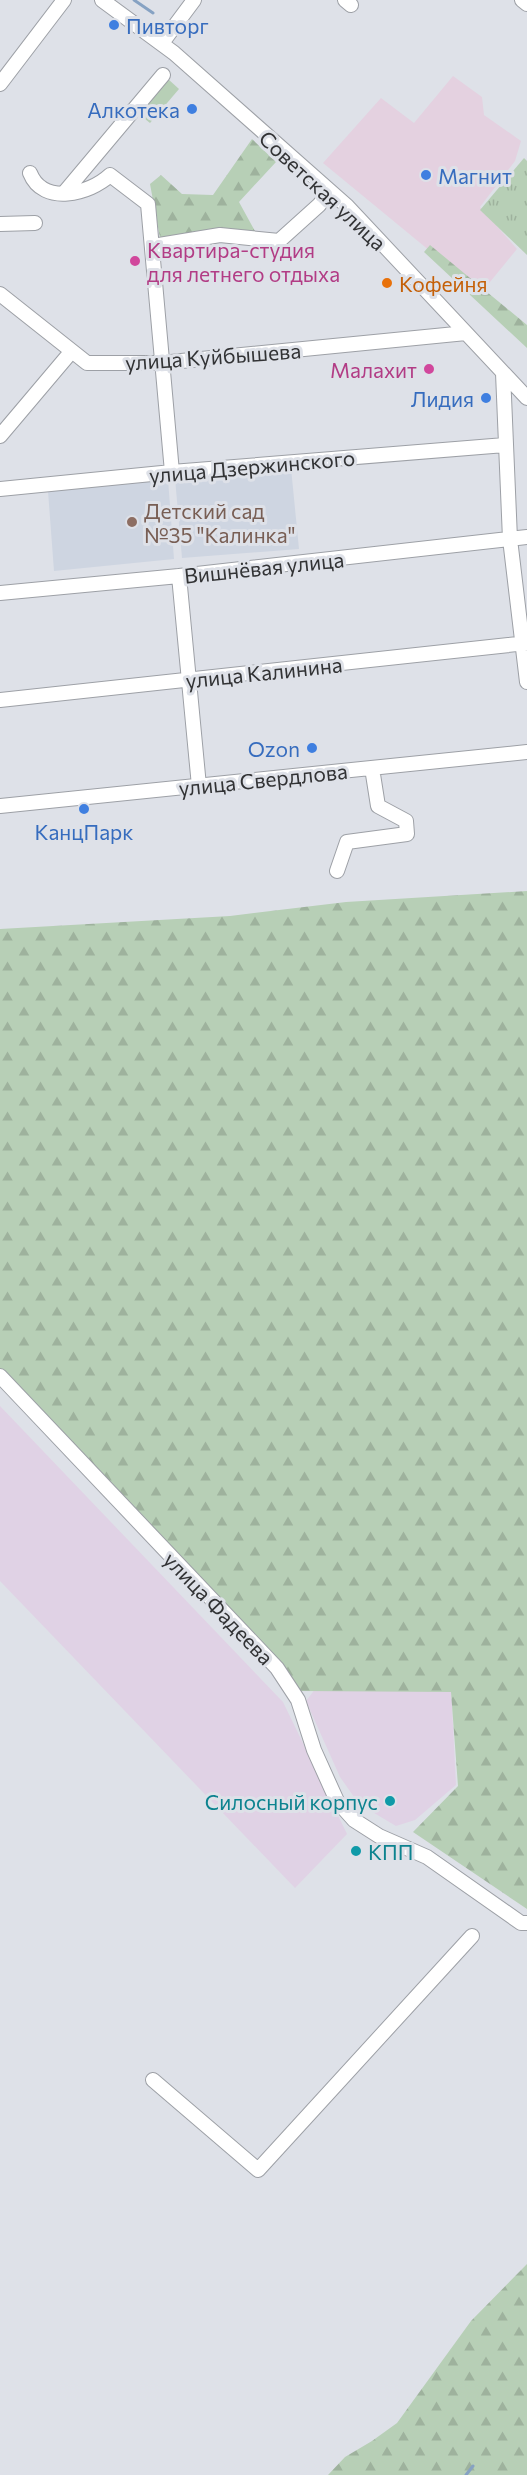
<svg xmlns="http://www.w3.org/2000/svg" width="527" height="2475" font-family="Commissioner,sans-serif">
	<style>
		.commercial { fill: #e4d1e0 }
		.industrial { fill: #e0d2e5 }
		.built { fill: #ced5e1 }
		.grass { fill: url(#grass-tufts) }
		.forest { fill: url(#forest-firs) }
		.green { fill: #b7cfb6 }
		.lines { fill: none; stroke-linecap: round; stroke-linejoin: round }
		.stream { stroke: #86a2c3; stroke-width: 3 }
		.minor-casing { stroke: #9da0a6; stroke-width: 16 }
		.minor { stroke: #fff; stroke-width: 14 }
		.shop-dot { fill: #3f7fe0; stroke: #dee1e8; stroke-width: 2 }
		.hotel-dot { fill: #d1479c; stroke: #dee1e8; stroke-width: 2 }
		.food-dot { fill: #e8710a; stroke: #dee1e8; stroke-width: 2 }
		.education-dot { fill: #8d6e63; stroke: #dee1e8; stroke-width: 2 }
		.culture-dot { fill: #0f9aa8; stroke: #dee1e8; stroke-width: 2 }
		.labels { text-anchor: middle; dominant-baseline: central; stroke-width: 6; stroke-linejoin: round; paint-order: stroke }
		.shop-label { font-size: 21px; fill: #366cbe; stroke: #dee1e8; text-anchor: end }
		.street-label { font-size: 21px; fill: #323335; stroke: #dee1e8 }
		.hotel-label { font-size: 21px; fill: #b23c85; stroke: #dee1e8; text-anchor: start }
		.food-label { font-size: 21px; fill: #c56008; stroke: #dee1e8; text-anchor: start }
		.education-label { font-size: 21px; fill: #785e54; stroke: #dee1e8; text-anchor: start }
		.culture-label { font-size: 21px; fill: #0d838f; stroke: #dee1e8; text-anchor: end }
	</style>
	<defs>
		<pattern id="grass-tufts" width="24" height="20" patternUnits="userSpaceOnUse" patternTransform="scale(1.5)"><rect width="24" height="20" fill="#b7cfb6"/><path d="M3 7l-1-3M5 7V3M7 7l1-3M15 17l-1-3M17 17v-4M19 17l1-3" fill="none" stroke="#9eb29d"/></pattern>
		<pattern id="forest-firs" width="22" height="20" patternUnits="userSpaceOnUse" patternTransform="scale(1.5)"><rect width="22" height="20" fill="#b7cfb6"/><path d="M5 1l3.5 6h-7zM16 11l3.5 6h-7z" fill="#9eb29d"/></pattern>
	</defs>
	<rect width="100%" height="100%" fill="#dee1e8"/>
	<path class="commercial" d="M 453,76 L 482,97 L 484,115 L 521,141 L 515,161 L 480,207 L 517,249 L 481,293 L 323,163 L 381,98 L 414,123 Z"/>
	<path class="industrial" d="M 0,1406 L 283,1702 L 347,1834 L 295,1888 L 0,1581 Z
		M 451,1687 L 456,1785 L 415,1820 L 396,1826 L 359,1804 L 340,1777 L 306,1701 L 316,1688 Z"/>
	<path class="built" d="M 291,468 L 299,549 L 182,558 L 175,478 Z
		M 168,479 L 174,559 L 54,571 L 48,491 Z"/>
	<path class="grass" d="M 524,158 L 527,161 L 527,255 L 480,210 Z"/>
	<path class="forest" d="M 252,139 L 276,162 L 239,202 L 256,233 L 160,238 L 150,184 L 161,175 L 182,194 L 213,195 Z
		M 430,245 L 527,325 L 527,348 L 424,252 Z
		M 527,891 L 527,1909 L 413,1832 L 458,1786 L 451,1692 L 299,1691 L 29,1397 L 0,1368 L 0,929 L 230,916 L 346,902 Z
		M 527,2264 L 527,2475 L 328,2475 L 345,2457 L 372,2441 L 397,2423 L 471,2321 Z"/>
	<path class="green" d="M 168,79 L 179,89 L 150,123 L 139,114 Z"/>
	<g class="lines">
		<path class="stream" d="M 134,0 L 153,13
			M 466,2475 L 473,2466"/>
		<g class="minor-casing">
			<path id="minor" d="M 102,0 L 174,53 L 347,206 L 527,398
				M 345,0 L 351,5
				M 522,0 L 527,4
				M 162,43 L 194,0
				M 0,84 L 64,0
				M 30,173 C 43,206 90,194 110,175 L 148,204 L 172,472
				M 64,193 L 163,75
				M 0,224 L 35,223
				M 153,246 L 220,235 L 279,241 L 319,205 L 330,191
				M 0,294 L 87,363 L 161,363 L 466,333
				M 503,373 L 510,539 L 527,682
				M 0,436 L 71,352
				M 0,489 L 172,472 L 505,445
				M 179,576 L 199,786
				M 0,593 L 179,576 L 527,537
				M 0,700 L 527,643
				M 0,806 L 527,752
				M 337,871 L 347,842 L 407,834 L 406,821 L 378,806 L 372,768
				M 0,1376 L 277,1668 L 298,1700 L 314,1750 L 337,1801 L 354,1820 L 379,1836 L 427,1857 L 521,1923 L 527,1923
				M 153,2080 L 258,2170 L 472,1936"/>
		</g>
		<use href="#minor" class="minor"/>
	</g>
	<g class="shop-dot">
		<circle cx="114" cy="25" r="6"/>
		<circle cx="192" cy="109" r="6"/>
		<circle cx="426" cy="175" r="6"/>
		<circle cx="486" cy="398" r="6"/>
		<circle cx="312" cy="748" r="6"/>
		<circle cx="84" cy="809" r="6"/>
	</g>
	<g class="hotel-dot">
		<circle cx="135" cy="261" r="6"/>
		<circle cx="429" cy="369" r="6"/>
	</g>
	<circle class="food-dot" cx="387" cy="283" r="6"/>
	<circle class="education-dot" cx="132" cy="522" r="6"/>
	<g class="culture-dot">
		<circle cx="390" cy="1801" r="6"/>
		<circle cx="356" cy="1851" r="6"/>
	</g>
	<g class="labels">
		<g class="shop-label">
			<text x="126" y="25" text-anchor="start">Пивторг</text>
			<text x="180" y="109">Алкотека</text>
			<text x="438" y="175" text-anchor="start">Магнит</text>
			<text x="474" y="398">Лидия</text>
			<text x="300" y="748">Ozon</text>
			<text x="84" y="831" text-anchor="middle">КанцПарк</text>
		</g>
		<g class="street-label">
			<text transform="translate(323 190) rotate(43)">Советская улица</text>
			<text transform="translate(213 356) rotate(-4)">улица Куйбышева</text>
			<text transform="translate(252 466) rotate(-5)">улица Дзержинского</text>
			<text transform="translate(264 567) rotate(-6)">Вишнёвая улица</text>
			<text transform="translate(264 672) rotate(-6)">улица Калинина</text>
			<text transform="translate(263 779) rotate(-6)">улица Свердлова</text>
			<text transform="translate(219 1608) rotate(46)">улица Фадеева</text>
		</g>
		<g class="hotel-label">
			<text x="147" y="249">Квартира-студия<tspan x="147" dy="24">для летнего отдыха</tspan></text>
			<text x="417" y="369" text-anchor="end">Малахит</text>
		</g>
		<g class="food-label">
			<text x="399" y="283">Кофейня</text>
		</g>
		<g class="education-label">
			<text x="144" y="510">Детский сад<tspan x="144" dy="24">№35 "Калинка"</tspan></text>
		</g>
		<g class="culture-label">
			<text x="378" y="1801">Силосный корпус</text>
			<text x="368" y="1851" text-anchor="start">КПП</text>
		</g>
	</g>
</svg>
